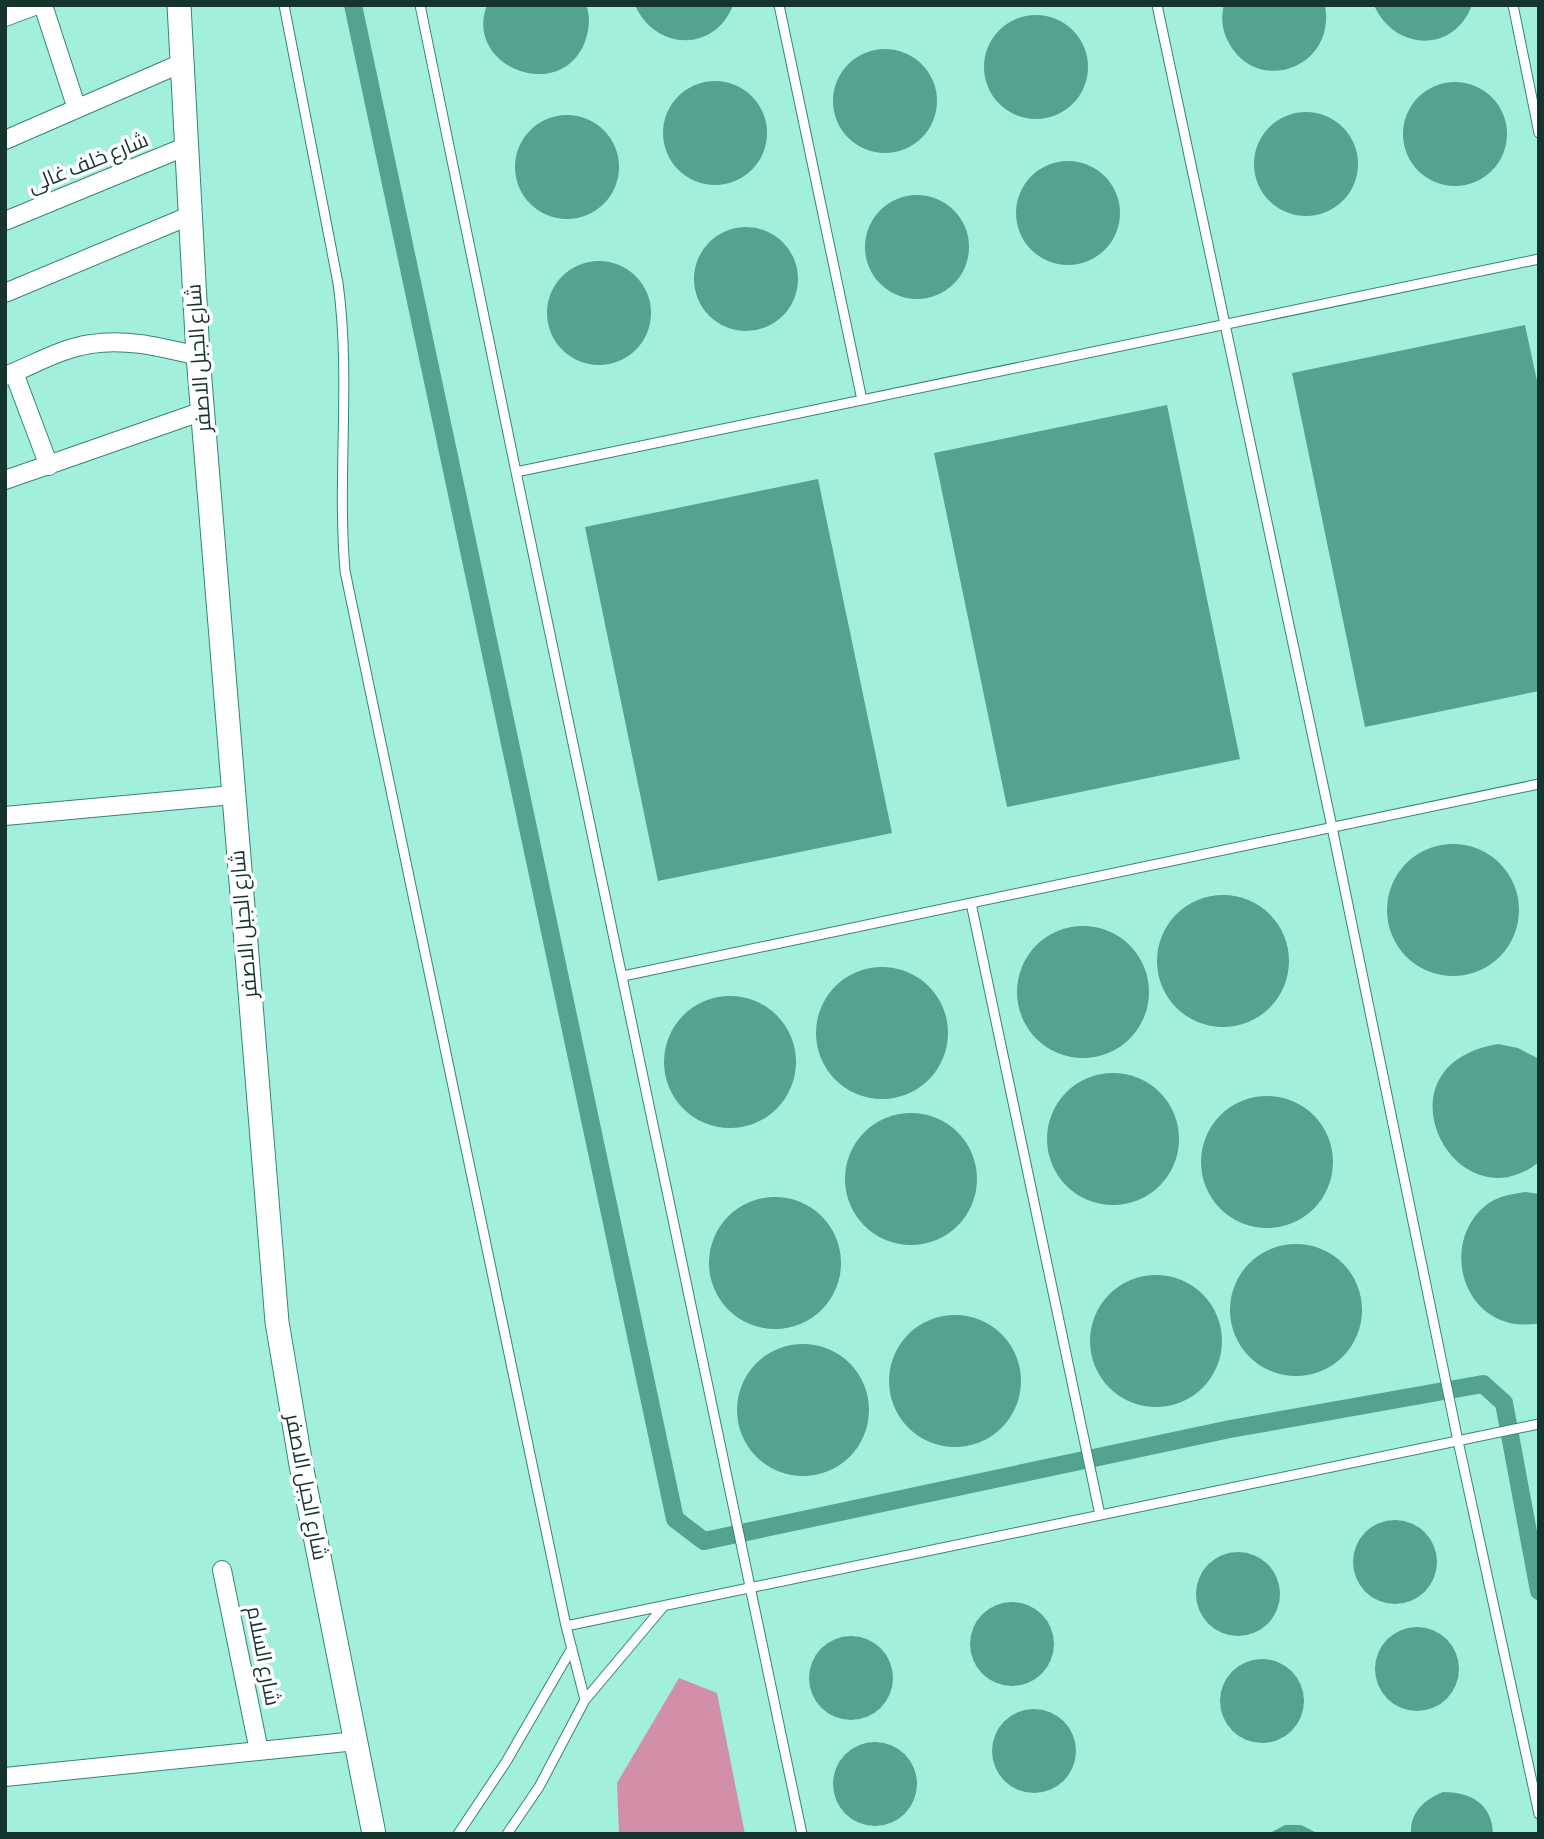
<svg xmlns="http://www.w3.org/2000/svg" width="1544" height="1839" font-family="'Alegreya Sans',Cairo,sans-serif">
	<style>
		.forest { fill: #d290a8 }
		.water { fill: #52a38f }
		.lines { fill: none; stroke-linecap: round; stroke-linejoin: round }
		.canal { stroke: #52a38f; stroke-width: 18 }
		.service-casing { stroke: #368573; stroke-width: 11 }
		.minor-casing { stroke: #368573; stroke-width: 20 }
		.tertiary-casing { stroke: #368573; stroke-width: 25 }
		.service { stroke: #fff; stroke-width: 9 }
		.minor { stroke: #fff; stroke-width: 18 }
		.tertiary { stroke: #fff; stroke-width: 23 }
		.labels { text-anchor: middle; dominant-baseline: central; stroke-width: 7; stroke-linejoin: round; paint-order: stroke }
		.street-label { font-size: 21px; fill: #14342d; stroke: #fff }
	</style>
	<rect width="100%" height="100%" fill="#a2f0dc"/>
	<path class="forest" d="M 679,1678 L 717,1693 L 745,1834 L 619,1834 L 617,1783 Z"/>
	<path class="water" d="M 487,5 L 586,5 C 591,17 589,30 585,42 C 560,105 463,66 487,5 Z
		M 635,5 L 733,5 C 715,53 655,51 635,5 Z
		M 1224,5 L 1325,5 C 1337,70 1252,98 1226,37 C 1222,28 1221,16 1224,5 Z
		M 1374,5 L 1472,5 C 1454,54 1394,51 1374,5 Z
		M984 67a52 52 0 1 1 104 0a52 52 0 1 1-104 0Z
		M833 101a52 52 0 1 1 104 0a52 52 0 1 1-104 0Z
		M663 133a52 52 0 1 1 104 0a52 52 0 1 1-104 0Z
		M1403 134a52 52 0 1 1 104 0a52 52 0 1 1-104 0Z
		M1254 164a52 52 0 1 1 104 0a52 52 0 1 1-104 0Z
		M515 167a52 52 0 1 1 104 0a52 52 0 1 1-104 0Z
		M1016 213a52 52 0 1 1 104 0a52 52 0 1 1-104 0Z
		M865 247a52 52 0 1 1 104 0a52 52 0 1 1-104 0Z
		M694 279a52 52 0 1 1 104 0a52 52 0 1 1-104 0Z
		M547 313a52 52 0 1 1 104 0a52 52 0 1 1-104 0Z
		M 1525,325 L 1539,390 L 1539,691 L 1365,727 L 1292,373 Z
		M 1167,405 L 1240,759 L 1007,807 L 934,453 Z
		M 818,479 L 892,833 L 658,881 L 585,527 Z
		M1387 910a66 66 0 1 1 132 0a66 66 0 1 1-132 0Z
		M1157 961a66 66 0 1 1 132 0a66 66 0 1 1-132 0Z
		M1017 992a66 66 0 1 1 132 0a66 66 0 1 1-132 0Z
		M816 1033a66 66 0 1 1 132 0a66 66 0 1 1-132 0Z
		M664 1062a66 66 0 1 1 132 0a66 66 0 1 1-132 0Z
		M 1498,1044 L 1518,1048 L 1539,1059 L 1539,1162 C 1455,1229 1370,1065 1498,1044 Z
		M1047 1139a66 66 0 1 1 132 0a66 66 0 1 1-132 0Z
		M1201 1162a66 66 0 1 1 132 0a66 66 0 1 1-132 0Z
		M845 1179a66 66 0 1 1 132 0a66 66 0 1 1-132 0Z
		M 1526,1192 L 1539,1194 L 1539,1323 L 1537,1324 C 1530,1324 1522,1325 1515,1324 C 1459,1315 1443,1241 1485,1206 C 1497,1196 1511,1194 1526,1192 Z
		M709 1263a66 66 0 1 1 132 0a66 66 0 1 1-132 0Z
		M1230 1310a66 66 0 1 1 132 0a66 66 0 1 1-132 0Z
		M1090 1341a66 66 0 1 1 132 0a66 66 0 1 1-132 0Z
		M889 1381a66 66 0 1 1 132 0a66 66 0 1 1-132 0Z
		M737 1410a66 66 0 1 1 132 0a66 66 0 1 1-132 0Z
		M1353 1562a42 42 0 1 1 84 0a42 42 0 1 1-84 0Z
		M1196 1594a42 42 0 1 1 84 0a42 42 0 1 1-84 0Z
		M970 1644a42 42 0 1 1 84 0a42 42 0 1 1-84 0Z
		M1375 1669a42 42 0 1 1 84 0a42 42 0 1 1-84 0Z
		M809 1678a42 42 0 1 1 84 0a42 42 0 1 1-84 0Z
		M1220 1701a42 42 0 1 1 84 0a42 42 0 1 1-84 0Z
		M992 1751a42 42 0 1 1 84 0a42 42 0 1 1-84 0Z
		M833 1784a42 42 0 1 1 84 0a42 42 0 1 1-84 0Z
		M 1443,1792 C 1470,1792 1492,1803 1493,1834 L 1411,1834 C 1410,1812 1424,1800 1443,1792 Z
		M 1285,1825 L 1301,1825 L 1319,1834 L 1268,1834 Z"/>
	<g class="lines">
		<path class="canal" d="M 353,5 L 675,1519 L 704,1541 L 1230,1429 L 1483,1384 L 1504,1403 L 1539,1591"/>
		<g class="service-casing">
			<path id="service" d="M 284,5 L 338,283 C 351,378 337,475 345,571 L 566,1626 L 585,1700
				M 420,5 L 516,472 L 802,1834
				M 779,5 L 862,400
				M 1157,5 L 1332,827 L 1458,1441 L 1539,1814
				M 1513,5 L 1539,133
				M 516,472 L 1539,259
				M 971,903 L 1100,1515
				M 623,976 L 1539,784
				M 566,1626 L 1539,1424
				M 458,1834 L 506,1762 L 572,1648
				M 507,1834 L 539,1787 L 585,1700 L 663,1607"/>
		</g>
		<g class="minor-casing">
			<path id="minor" d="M 43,5 L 77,109
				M 5,17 L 37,5
				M 5,140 L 182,63
				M 5,221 L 187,146
				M 5,293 L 189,216
				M 14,373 L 49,466
				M 5,376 C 33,365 62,348 91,344 C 128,338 163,348 198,356
				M 5,480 L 203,411
				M 5,816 L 233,795
				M 222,1570 L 259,1751
				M 5,1777 L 356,1741"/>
		</g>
		<g class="tertiary-casing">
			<path id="tertiary" d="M 179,5 L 198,356 L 277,1322 L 301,1465 L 374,1834"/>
		</g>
		<use href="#service" class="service"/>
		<use href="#minor" class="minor"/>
		<use href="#tertiary" class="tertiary"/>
	</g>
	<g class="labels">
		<g class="street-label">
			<text transform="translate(88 163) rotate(-22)">شارع خلف غالى</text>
			<text transform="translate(199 358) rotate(-94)">شارع الجبل الاصفر</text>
			<text transform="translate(244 924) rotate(-95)">شارع الجبل الاصفر</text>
			<text transform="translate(306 1487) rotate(79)">شارع الجبل الاصفر</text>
			<text transform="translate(263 1656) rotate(79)">شارع السلام</text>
		</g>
	</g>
	<rect width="1544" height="1839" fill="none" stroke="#14342d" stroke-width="14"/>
</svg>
